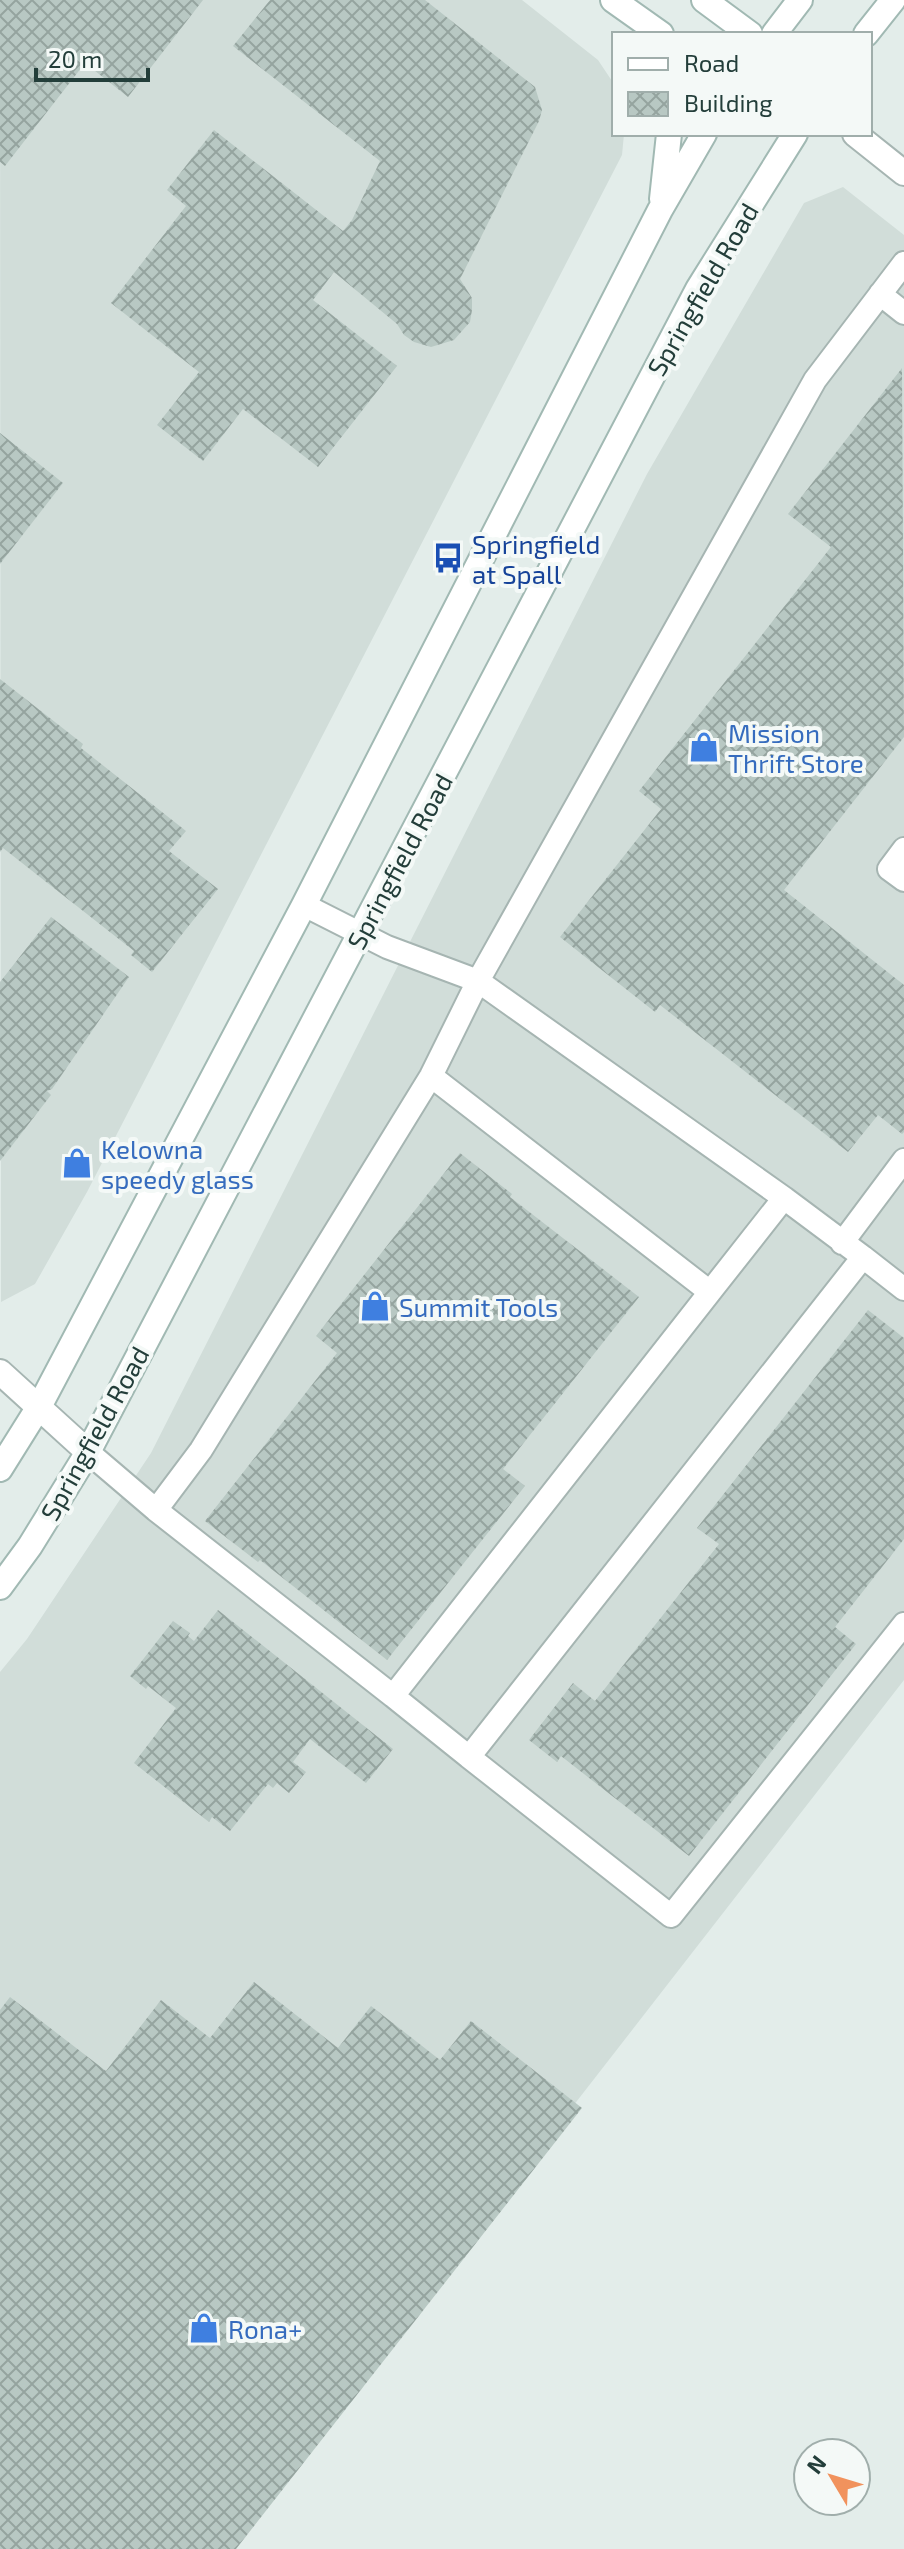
<svg xmlns="http://www.w3.org/2000/svg" width="904" height="2549" font-family="'Exo 2',sans-serif">
	<style>
		.built { fill: #d1ddd9 }
		.building { fill: url(#building-cross-hatch) }
		.lines { fill: none; stroke-linecap: round; stroke-linejoin: round }
		.lane-casing { stroke: #a6b5b2; stroke-width: 26 }
		.street-casing { stroke: #a6b5b2; stroke-width: 28 }
		.secondary-casing { stroke: #a1b9b3; stroke-width: 28 }
		.lane { stroke: #fff; stroke-width: 22 }
		.street { stroke: #fff; stroke-width: 24 }
		.secondary { stroke: #fff; stroke-width: 24 }
		.labels { text-anchor: middle; dominant-baseline: central; stroke-width: 8; stroke-linejoin: round; paint-order: stroke }
		.street-label { font-size: 26px; fill: #233e3a; stroke: #f4f9f7 }
		.transit-label { font-size: 26px; fill: #164399; stroke: #f4f9f7; text-anchor: start }
		.shop-label { font-size: 26px; fill: #366cbe; stroke: #f4f9f7; text-anchor: start }
	</style>
	<defs>
		<pattern id="building-cross-hatch" width="8" height="8" patternUnits="userSpaceOnUse" patternTransform="scale(2)"><rect width="8" height="8" fill="#b8c8c3"/><path d="M0 0l8 8M0 8l8-8" fill="none" stroke="#95a49f"/></pattern>
	</defs>
	<rect width="100%" height="100%" fill="#e3edea"/>
	<path class="built" d="M 0,0 L 522,0 L 598,60 L 614,84 L 614,134 L 624,134 L 622,155 L 87,1192 L 35,1284 L 1,1302 Z
		M 843,187 L 904,235 L 904,1680 L 229,2549 L 0,2549 L 0,1672 L 27,1639 L 151,1453 L 647,474 L 804,203 Z"/>
	<path class="building" d="M 0,0 L 203,0 L 128,97 L 85,63 L 5,166 L 0,162 Z
		M 270,0 L 425,0 L 535,87 L 542,110 L 539,121 L 460,279 L 472,298 L 472,310 L 470,322 L 454,340 L 431,347 L 414,342 L 404,335 L 397,324 L 334,272 L 313,300 L 397,366 L 318,467 L 243,409 L 203,461 L 157,425 L 199,372 L 111,303 L 186,206 L 167,190 L 214,130 L 343,231 L 352,220 L 380,161 L 233,46 Z
		M 902,368 L 904,737 L 784,890 L 904,985 L 904,1132 L 902,1134 L 878,1115 L 848,1152 L 660,1005 L 655,1012 L 560,937 L 661,809 L 639,791 L 831,547 L 788,514 Z
		M 0,433 L 63,483 L 0,564 Z
		M 0,679 L 83,744 L 81,748 L 186,831 L 169,851 L 218,889 L 152,972 L 131,955 L 134,951 L 3,848 L 0,852 Z
		M 51,917 L 129,977 L 52,1089 L 47,1091 L 51,1095 L 0,1161 L 0,982 Z
		M 460,1153 L 512,1194 L 510,1197 L 639,1297 L 503,1469 L 525,1486 L 387,1660 L 260,1560 L 258,1562 L 205,1521 L 337,1353 L 316,1336 Z
		M 868,1310 L 904,1338 L 904,1539 L 835,1627 L 856,1644 L 689,1856 L 561,1756 L 557,1762 L 529,1740 L 573,1683 L 595,1701 L 719,1544 L 697,1528 Z
		M 218,1610 L 393,1749 L 366,1783 L 310,1739 L 293,1762 L 306,1772 L 289,1793 L 277,1783 L 273,1788 L 268,1784 L 230,1831 L 212,1817 L 209,1822 L 134,1763 L 176,1708 L 148,1686 L 146,1689 L 130,1676 L 173,1621 L 190,1633 L 188,1636 L 194,1641 Z
		M 254,1982 L 338,2048 L 371,2006 L 440,2060 L 471,2021 L 582,2108 L 236,2549 L 0,2549 L 0,2010 L 10,1997 L 106,2071 L 161,2000 L 210,2038 Z"/>
	<g class="lines">
		<g class="lane-casing">
			<path id="lane" d="M 880,294 L 904,313
				M 904,849 L 889,869 L 904,880
				M 304,905 L 387,947 L 478,981 L 784,1198 L 863,1257
				M 431,1076 L 710,1292 L 784,1198
				M 842,1243 L 904,1160
				M 904,1289 L 863,1257 L 469,1757 L 671,1916 L 904,1624
				M 88,1452 L 156,1510 L 201,1450 L 431,1076 L 478,981 L 815,380 L 904,263
				M 156,1510 L 393,1696 L 710,1292
				M 393,1696 L 469,1757"/>
		</g>
		<g class="street-casing">
			<path id="street" d="M 855,134 L 904,173
				M 0,1372 L 88,1452"/>
		</g>
		<g class="secondary-casing">
			<path id="secondary" d="M 613,0 L 661,34
				M 704,0 L 750,34
				M 774,34 L 800,0
				M 866,34 L 893,0
				M 662,199 L 669,134
				M 0,1469 L 40,1405 L 304,905 L 660,210 L 704,134
				M 0,1587 L 30,1546 L 88,1452 L 698,289 L 795,134"/>
		</g>
		<use href="#lane" class="lane"/>
		<use href="#street" class="street"/>
		<use href="#secondary" class="secondary"/>
	</g>
	<defs>
		<g id="bus-bare" transform="scale(2.4)"><path d="M-5-6H5V4H4V6H2V4H-2V6H-4V4H-5ZM-3.5-4V0h7V-4ZM-3.5 1.2v1.5H-2V1.2ZM2 1.2v1.5H3.5V1.2Z" fill="#1a4fb4" stroke="#f4f9f7" stroke-width="2.5" paint-order="stroke"/></g>
		<g id="shop-bare" transform="scale(2.4)"><path d="M-5-2.5h2.3a2.7 3.5 0 0 1 5.4 0H5L5.5 6h-11ZM-1.5-2.5h3a1.5 2.3 0 0 0-3 0Z" fill="#3f7fe0" stroke="#f4f9f7" stroke-width="2.5" paint-order="stroke"/></g>
	</defs>
	<g fill-rule="evenodd">
		<use href="#bus-bare" x="448" y="558"/>
		<use href="#shop-bare" x="704" y="747"/>
		<use href="#shop-bare" x="77" y="1163"/>
		<use href="#shop-bare" x="375" y="1306"/>
		<use href="#shop-bare" x="204" y="2328"/>
	</g>
	<g class="labels">
		<g class="street-label">
			<text transform="translate(702 289) rotate(-60)">Springfield Road</text>
			<text transform="translate(399 861) rotate(-62)">Springfield Road</text>
			<text transform="translate(94 1433) rotate(-61)">Springfield Road</text>
		</g>
		<g class="transit-label">
			<text x="472" y="543">Springfield<tspan x="472" dy="30">at Spall</tspan></text>
		</g>
		<g class="shop-label">
			<text x="728" y="732">Mission<tspan x="728" dy="30">Thrift Store</tspan></text>
			<text x="101" y="1148">Kelowna<tspan x="101" dy="30">speedy glass</tspan></text>
			<text x="399" y="1306">Summit Tools</text>
			<text x="228" y="2328">Rona+</text>
		</g>
	</g>
	<rect x="612" y="32" width="260" height="104" fill="#f4f9f7" stroke="#a0aeab" stroke-width="2"/>
	<rect x="628" y="58" width="40" height="12" fill="#ffffff" stroke="#a0aeab" stroke-width="2"/>
	<text x="684" y="72" font-size="24" fill="#233e3a">Road</text>
	<rect x="628" y="92" width="40" height="24" fill="url(#building-cross-hatch)" stroke="#a0aeab" stroke-width="2"/>
	<text x="684" y="112" font-size="24" fill="#233e3a">Building</text>
	<g transform="translate(832 2477) rotate(308)"><circle r="38" fill="#f4f9f7" stroke="#a0aeab" stroke-width="2"/>
	<path d="M0-6L14 30L0 20L-14 30Z" fill="#f1925d"/>
	<text y="-12" font-size="22" font-weight="bold" text-anchor="middle" fill="#233e3a">N</text>
	</g>
	<path d="M36 68v12h112v-12" fill="none" stroke="#233e3a" stroke-width="4"/>
	<text x="48" y="68" font-size="24" fill="#233e3a" stroke="#f4f9f7" stroke-width="6" paint-order="stroke">20 m</text>
</svg>
